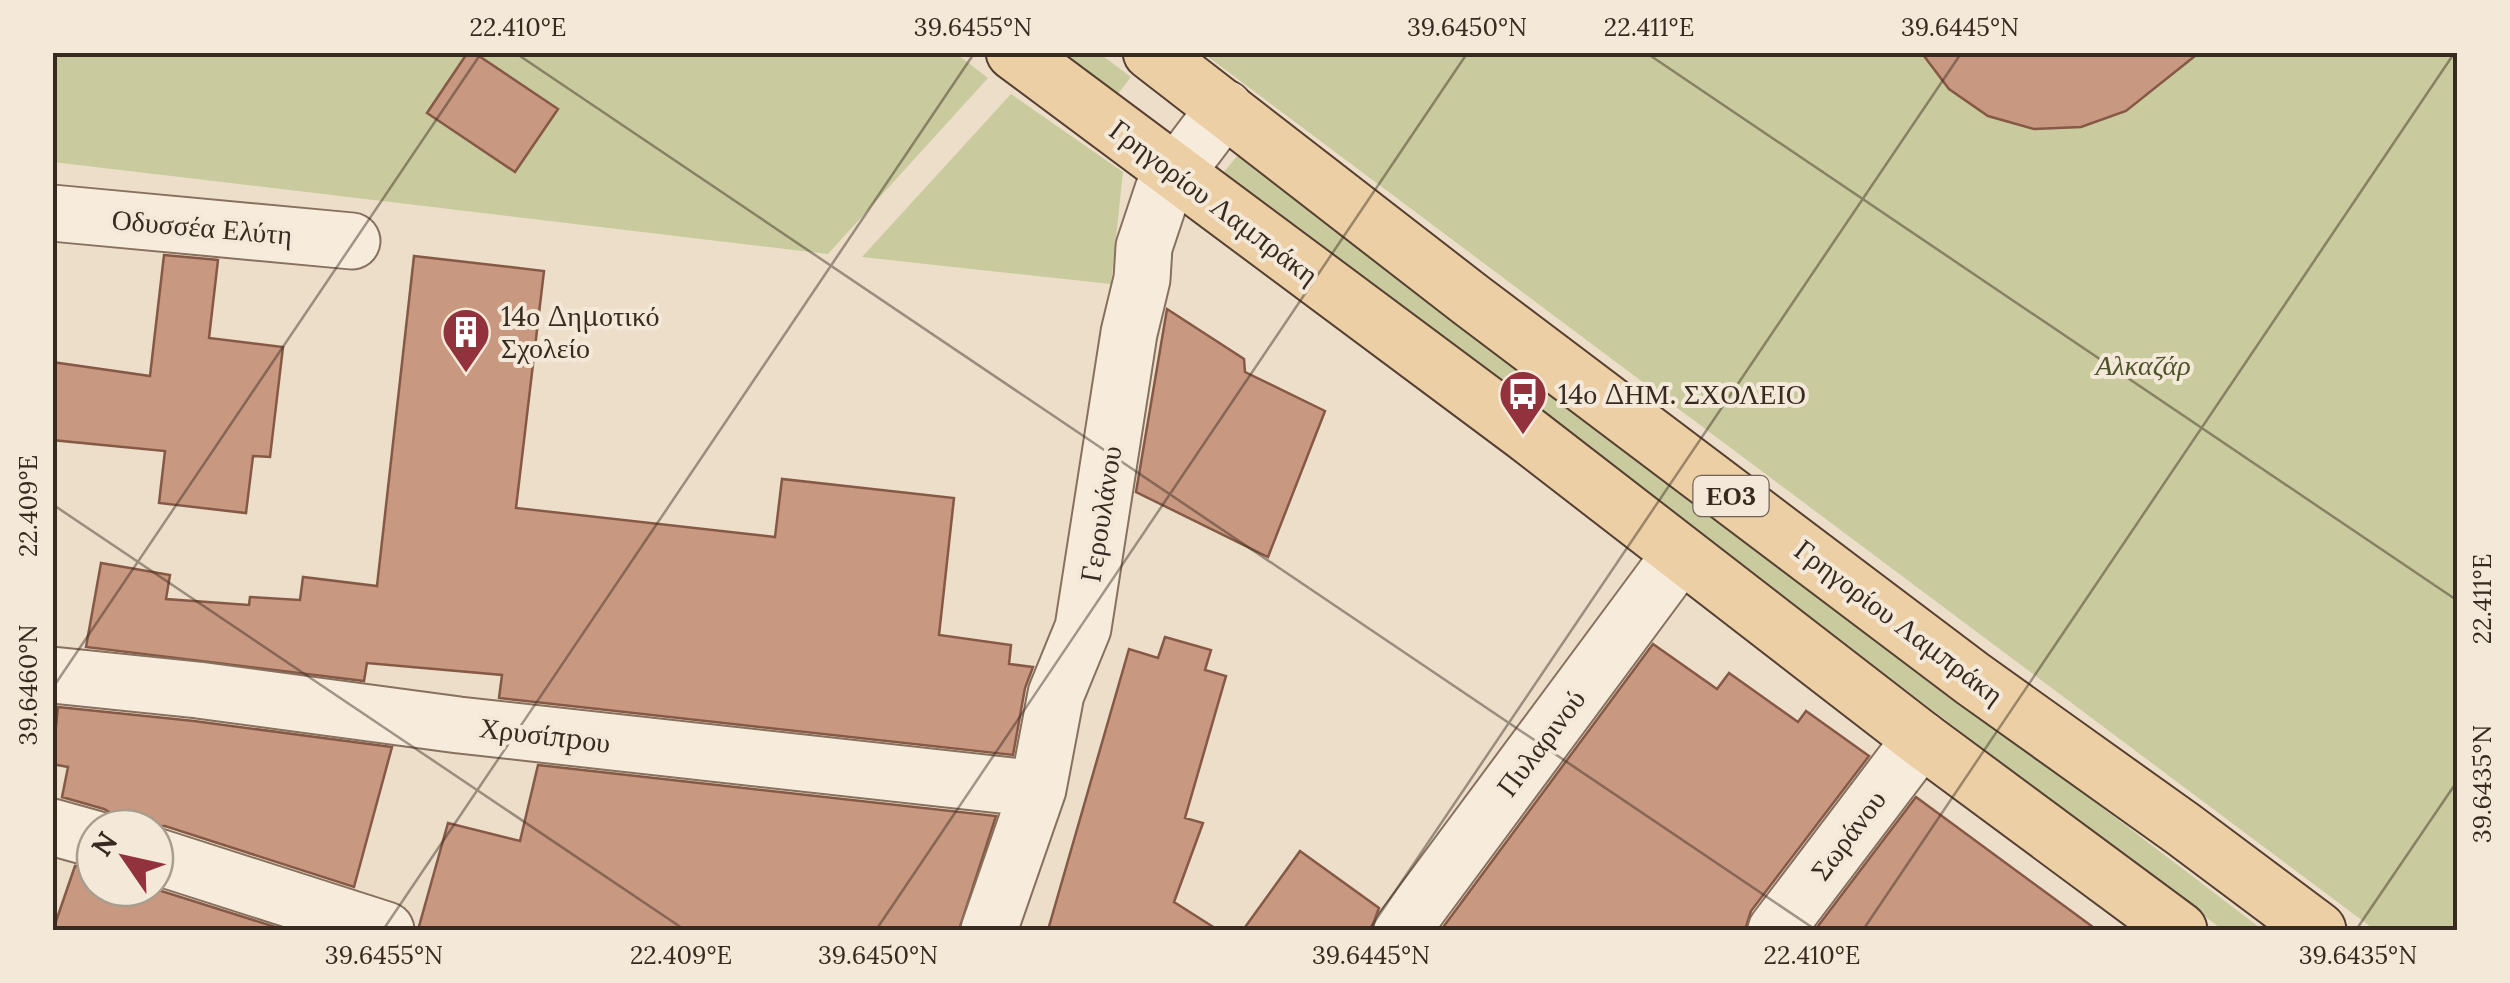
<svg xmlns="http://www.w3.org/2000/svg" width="2510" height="983" font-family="Lora,serif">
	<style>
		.green { fill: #c9ca9d }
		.building { fill: #c89881; stroke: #855946; stroke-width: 2.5 }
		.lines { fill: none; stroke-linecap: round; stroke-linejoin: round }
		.minor-casing { stroke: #87705e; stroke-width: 59 }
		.major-casing { stroke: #553f32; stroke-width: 59 }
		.minor { stroke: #f7ecdc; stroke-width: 55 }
		.major { stroke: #eccfa4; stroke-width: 55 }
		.ticks { fill: none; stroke: #392a21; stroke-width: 2.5; stroke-opacity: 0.45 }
		.labels { text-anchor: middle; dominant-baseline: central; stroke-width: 8; stroke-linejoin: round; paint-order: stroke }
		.shield { fill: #f4e9d8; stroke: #716358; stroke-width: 2.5 }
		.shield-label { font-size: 25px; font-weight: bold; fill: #392a21 }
		.street-label { font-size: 28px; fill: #392a21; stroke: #f4e9d8 }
		.poi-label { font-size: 28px; fill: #392a21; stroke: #f4e9d8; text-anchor: start }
		.park-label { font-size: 28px; font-style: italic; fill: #4d5429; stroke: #f4e9d8 }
		.neatline { fill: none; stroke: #392a21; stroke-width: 4 }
		.ticks-label { font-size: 25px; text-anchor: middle; fill: #392a21 }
	</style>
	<rect width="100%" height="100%" fill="#ecdec9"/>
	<path class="green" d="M 954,52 L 988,78 L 828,254 L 53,162 L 53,53 Z
		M 1061,53 L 1099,53 L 1131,77 L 1117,95 Z
		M 1203,53 L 2457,53 L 2457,930 L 2375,930 Z
		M 1011,94 L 1123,172 L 1111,284 L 862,257 Z
		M 1238,155 L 1554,390 L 2263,930 L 2223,930 L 1223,173 Z"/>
	<path class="building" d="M 468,52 L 473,52 L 558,109 L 515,172 L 427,113 Z
		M 1921,52 L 2200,52 L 2126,111 L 2081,127 L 2034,129 L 1988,116 L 1949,89 Z
		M 164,255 L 218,260 L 209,338 L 283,347 L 270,457 L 253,456 L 246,513 L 159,503 L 165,451 L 52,440 L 52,362 L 150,376 Z
		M 414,256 L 544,271 L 516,508 L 775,537 L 782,479 L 954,498 L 939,635 L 1011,645 L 1009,664 L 1033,667 L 1025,688 L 1013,755 L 499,698 L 502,675 L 367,663 L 364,681 L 86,647 L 101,563 L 170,575 L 166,599 L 249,605 L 250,597 L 300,600 L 303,577 L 377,586 Z
		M 1167,309 L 1244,359 L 1245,372 L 1325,411 L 1268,557 L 1136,492 Z
		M 1165,637 L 1211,650 L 1205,670 L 1226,676 L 1185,818 L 1203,823 L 1174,902 L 1218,930 L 1048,930 L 1129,649 L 1158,658 Z
		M 1653,644 L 1717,689 L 1729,673 L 1798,722 L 1806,711 L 1869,756 L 1751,911 L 1745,930 L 1441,930 Z
		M 58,707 L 194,721 L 392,747 L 354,887 L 165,826 L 124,828 L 117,817 L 104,809 L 62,797 L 68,767 L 52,764 Z
		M 538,765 L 996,816 L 959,930 L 418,930 L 448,823 L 520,841 Z
		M 1916,797 L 2097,930 L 1815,930 Z
		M 1300,851 L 1379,908 L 1371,930 L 1243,930 Z
		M 75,866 L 95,869 L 95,888 L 152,888 L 285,930 L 53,930 Z"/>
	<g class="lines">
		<g class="minor-casing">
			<path id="minor" d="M 52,213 L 352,241
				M 52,675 L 198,690 L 459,725 L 1038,789
				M 52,827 L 95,839
				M 155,856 L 386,930
				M 989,930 L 1038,789 L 1056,694 L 1083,628 L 1129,333 L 1142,279 L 1144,247 L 1163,190 L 1225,108
				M 1402,930 L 1680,555
				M 1776,930 L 1921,739"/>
		</g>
		<g class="major-casing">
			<path id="major" d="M 1014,52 L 1524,432 L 1921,739 L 2179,930
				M 1151,52 L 1471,300 L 1973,679 L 2183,829 L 2318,930"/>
		</g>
		<use href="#minor" class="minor"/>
		<use href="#major" class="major"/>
	</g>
	<path class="ticks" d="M 514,52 L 1816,930M 1645,52 L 2458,601M 52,504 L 685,930M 52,689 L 482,52M 383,930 L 975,52M 876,930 L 1468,52M 1369,930 L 1962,52M 1863,930 L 2455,52M 2356,930 L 2458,780"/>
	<defs>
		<g id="building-pin" transform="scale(2.5)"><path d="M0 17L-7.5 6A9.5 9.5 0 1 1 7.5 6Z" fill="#92323c" stroke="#f4e9d8"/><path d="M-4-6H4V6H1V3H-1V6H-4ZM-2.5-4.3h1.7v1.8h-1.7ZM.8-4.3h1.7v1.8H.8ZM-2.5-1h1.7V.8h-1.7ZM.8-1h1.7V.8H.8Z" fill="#fff"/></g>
		<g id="bus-pin" transform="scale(2.5)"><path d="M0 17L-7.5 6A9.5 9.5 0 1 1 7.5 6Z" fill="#92323c" stroke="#f4e9d8"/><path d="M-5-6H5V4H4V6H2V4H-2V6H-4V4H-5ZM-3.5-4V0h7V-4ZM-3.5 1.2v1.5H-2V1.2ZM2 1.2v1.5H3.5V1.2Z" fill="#fff"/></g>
	</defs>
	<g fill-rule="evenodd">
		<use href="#building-pin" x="466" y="332"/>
		<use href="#bus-pin" x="1523" y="394"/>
	</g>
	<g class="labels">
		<rect class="shield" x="1693.5" y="476" width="75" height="40" rx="8"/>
		<g class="shield-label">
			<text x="1731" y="496">ΕΟ3</text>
		</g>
		<g class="street-label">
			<text transform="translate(1214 202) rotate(37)">Γρηγορίου Λαμπράκη</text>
			<text transform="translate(202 227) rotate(5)">Οδυσσέα Ελύτη</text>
			<text transform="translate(1101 514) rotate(-81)">Γερουλάνου</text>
			<text transform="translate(1899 622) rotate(37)">Γρηγορίου Λαμπράκη</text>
			<text transform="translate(545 735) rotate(7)">Χρυσίπpου</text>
			<text transform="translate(1541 743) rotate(-53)">Πυλαρινού</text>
			<text transform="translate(1848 835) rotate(-53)">Σωράνου</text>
		</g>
		<g class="poi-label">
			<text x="501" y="316">14ο Δημοτικό<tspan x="501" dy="32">Σχολείο</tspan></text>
			<text x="1558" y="394">14ο ΔΗΜ. ΣΧΟΛΕΙΟ</text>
		</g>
		<g class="park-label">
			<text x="2143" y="365">Αλκαζάρ</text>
		</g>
	</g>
	<rect width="2510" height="983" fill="none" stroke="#f4e9d8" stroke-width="110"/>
	<g transform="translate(125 858) rotate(304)"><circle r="48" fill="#f4e9d8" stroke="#a99d8f" stroke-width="2.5"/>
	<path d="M0-8L18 38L0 25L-18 38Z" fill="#92323c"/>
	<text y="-15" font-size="28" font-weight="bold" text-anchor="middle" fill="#392a21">N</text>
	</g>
	<rect x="55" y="55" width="2400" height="873" class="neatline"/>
	<g class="ticks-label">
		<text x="518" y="36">22.410°E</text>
		<text x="973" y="36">39.6455°N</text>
		<text x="1467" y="36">39.6450°N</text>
		<text x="1649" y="36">22.411°E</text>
		<text x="1960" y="36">39.6445°N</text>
		<text transform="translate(28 506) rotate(-90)" y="9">22.409°E</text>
		<text transform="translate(2482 599) rotate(-90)" y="9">22.411°E</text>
		<text transform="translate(28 685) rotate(-90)" y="9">39.6460°N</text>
		<text transform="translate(2482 784) rotate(-90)" y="9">39.6435°N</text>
		<text x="384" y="964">39.6455°N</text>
		<text x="681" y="964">22.409°E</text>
		<text x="878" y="964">39.6450°N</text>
		<text x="1371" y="964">39.6445°N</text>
		<text x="1812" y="964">22.410°E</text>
		<text x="2358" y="964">39.6435°N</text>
	</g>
</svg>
